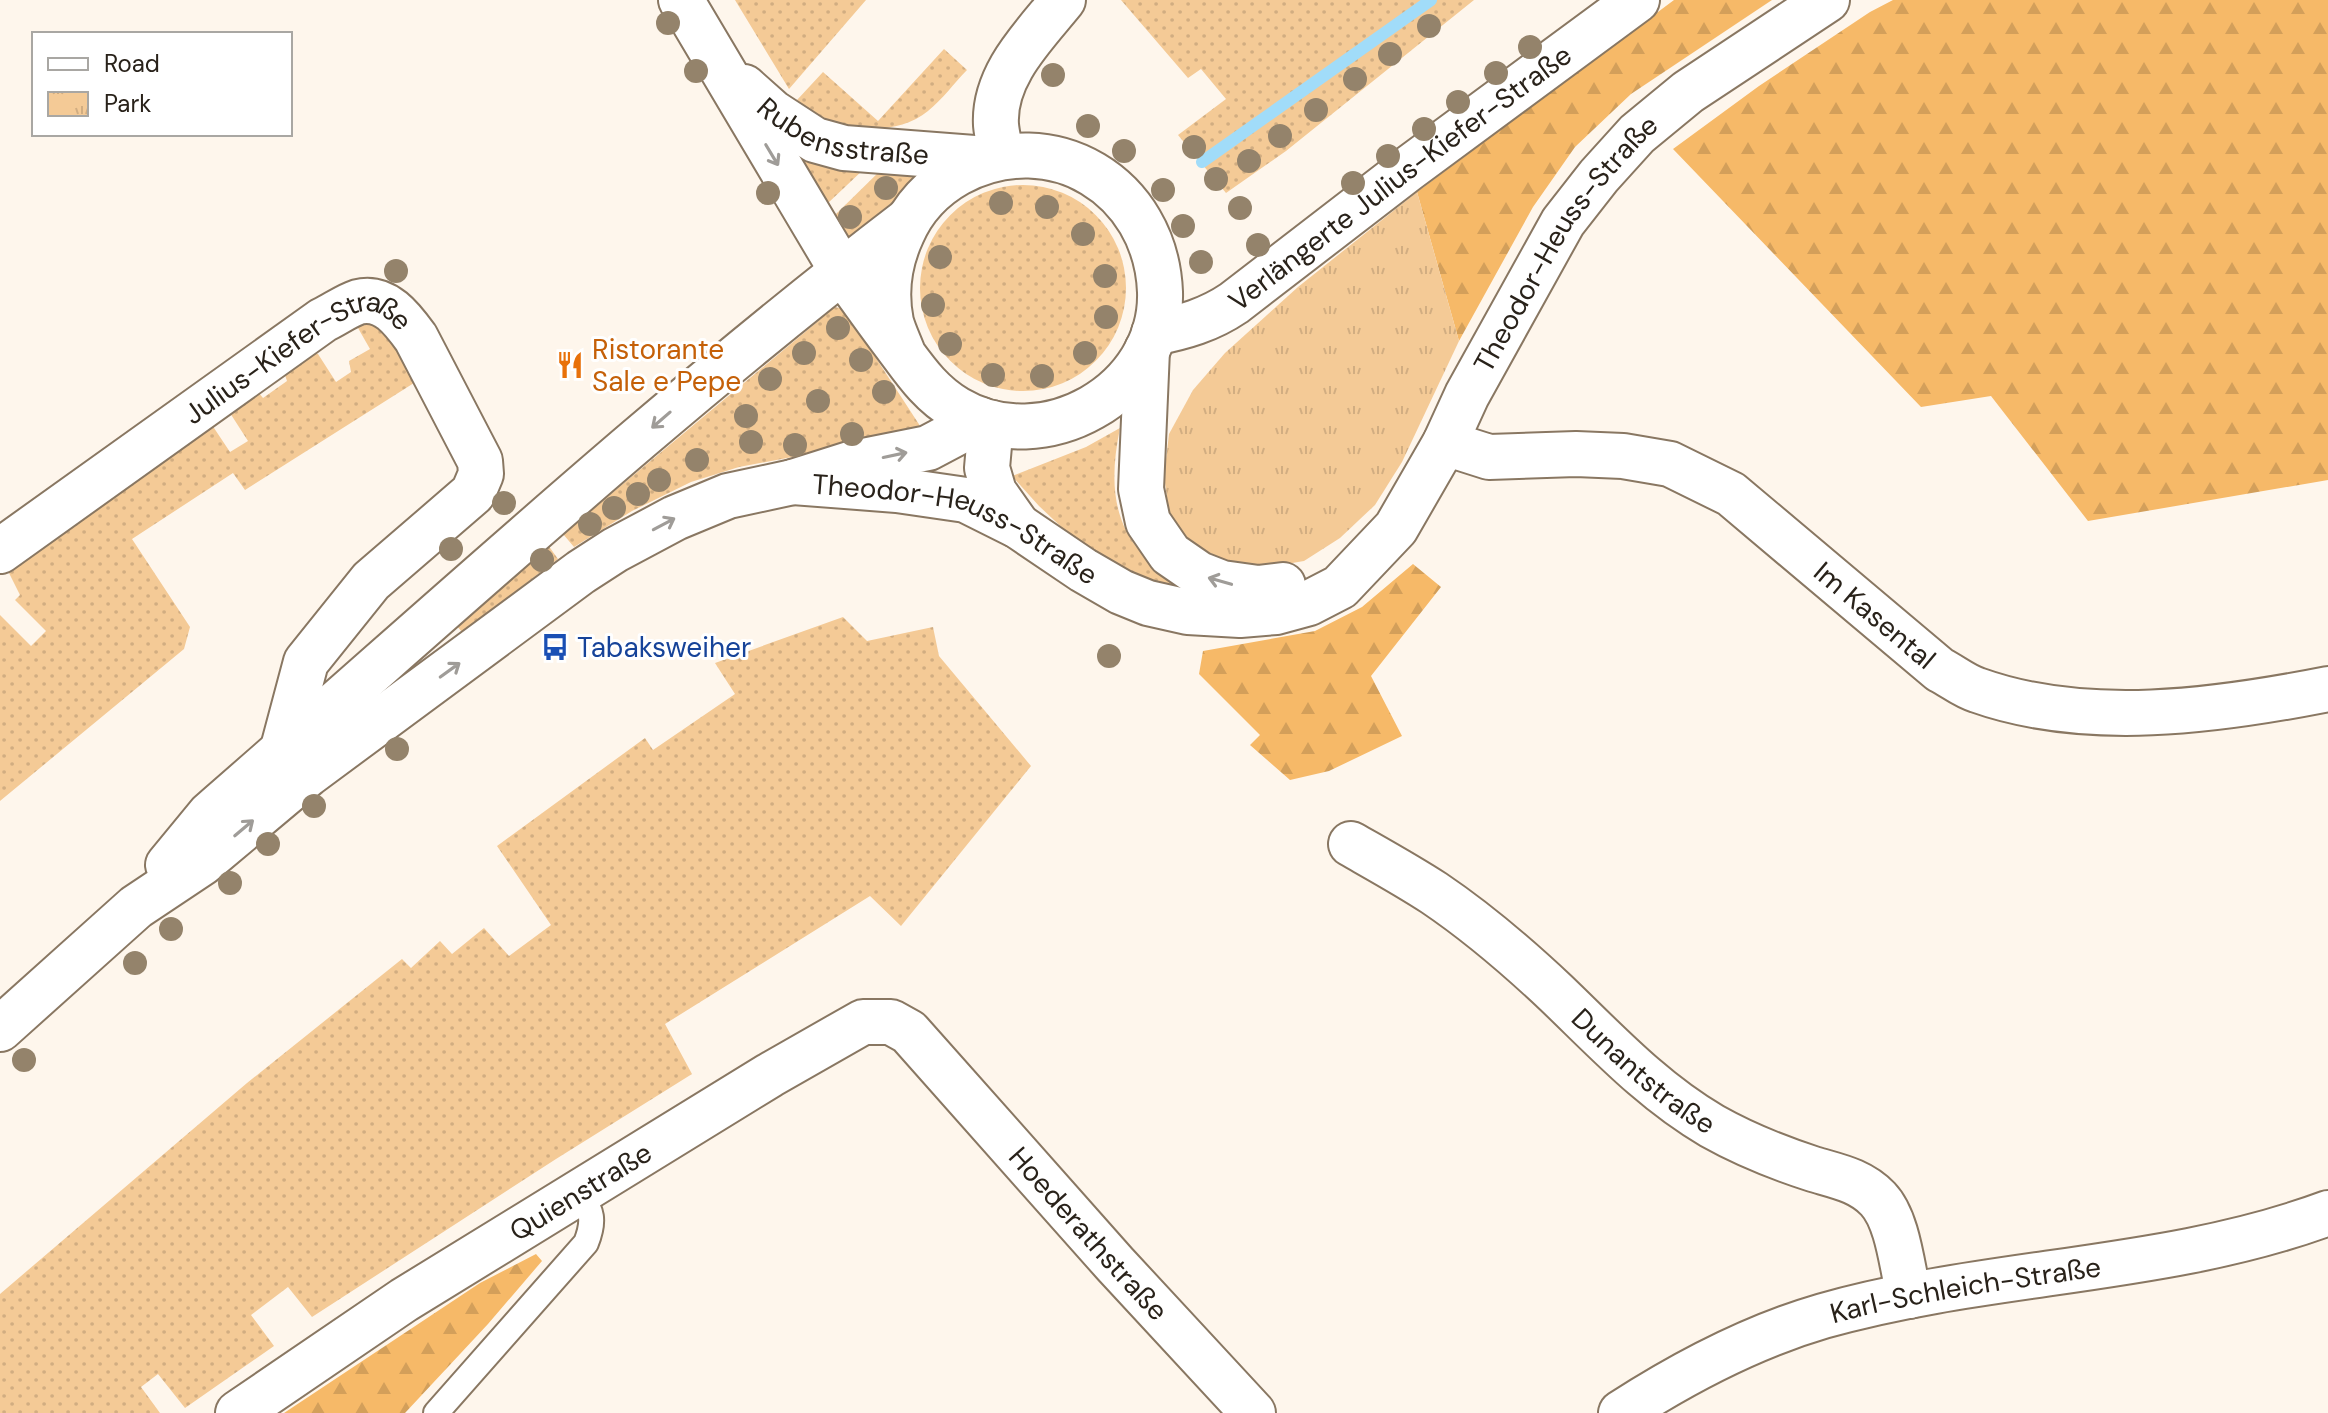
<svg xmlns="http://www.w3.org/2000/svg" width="2328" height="1413" font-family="'DM Sans',sans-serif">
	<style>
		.grass { fill: url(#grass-dots) }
		.forest { fill: url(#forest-firs) }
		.park { fill: url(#park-tufts) }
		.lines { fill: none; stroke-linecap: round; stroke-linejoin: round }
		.stream { stroke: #a1dcf9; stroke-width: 12 }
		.service-casing { stroke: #897762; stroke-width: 28 }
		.minor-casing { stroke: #897762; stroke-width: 48 }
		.tertiary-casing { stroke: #897762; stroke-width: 48 }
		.service { stroke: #fff; stroke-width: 24 }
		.minor { stroke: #fff; stroke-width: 44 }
		.tertiary { stroke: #fff; stroke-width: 44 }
		.tree { fill: #94836b }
		.oneway { stroke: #9f9c98 }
		.labels { text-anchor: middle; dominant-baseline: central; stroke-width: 6; stroke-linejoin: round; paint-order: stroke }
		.street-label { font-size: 28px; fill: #29221a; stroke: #fff }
		.food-label { font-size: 28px; fill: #c56008; stroke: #fff; text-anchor: start }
		.transit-label { font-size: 28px; fill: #164399; stroke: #fff; text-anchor: start }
	</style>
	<defs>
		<pattern id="grass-dots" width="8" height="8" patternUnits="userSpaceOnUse" patternTransform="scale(2)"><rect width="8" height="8" fill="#f4ca96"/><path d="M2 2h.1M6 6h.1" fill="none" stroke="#d1ad81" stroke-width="1.8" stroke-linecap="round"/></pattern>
		<pattern id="forest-firs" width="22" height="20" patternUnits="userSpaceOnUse" patternTransform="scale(2)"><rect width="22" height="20" fill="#f6b968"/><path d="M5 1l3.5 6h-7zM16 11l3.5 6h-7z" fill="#d39f5a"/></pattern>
		<pattern id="park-tufts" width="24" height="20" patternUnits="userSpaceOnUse" patternTransform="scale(2)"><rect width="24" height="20" fill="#f4ca96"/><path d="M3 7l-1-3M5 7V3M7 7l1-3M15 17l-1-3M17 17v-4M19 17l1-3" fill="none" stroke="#d1ad81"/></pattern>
	</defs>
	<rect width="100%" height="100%" fill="#fef6ec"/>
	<path class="grass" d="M 735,0 L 866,0 L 789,89 Z
		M 1121,0 L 1474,0 L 1286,151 L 1226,193 L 1178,135 L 1226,99 L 1201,69 L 1188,78 Z
		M 944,49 L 967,70 C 954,83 943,99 928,111 C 900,134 854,133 822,117 C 813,113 805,106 797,100 L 823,72 L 878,121 Z
		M 805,153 L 864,169 L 827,204 L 802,165 L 801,158 Z
		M 883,168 L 926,175 L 847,239 L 834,216 Z
		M920 288a103 103 0 1 1 206 0a103 103 0 1 1-206 0Z
		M 835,307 L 844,309 L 924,432 L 739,467 L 691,482 L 632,511 L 574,547 L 563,534 Z
		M 382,318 L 425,376 L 245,490 L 233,473 L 132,539 L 190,627 L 184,649 L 0,801 L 0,615 L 31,646 L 46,631 L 15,600 L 20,595 L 5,565 L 212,425 L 230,452 L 248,441 L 230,413 L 255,388 L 263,398 L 287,381 L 283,369 L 307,351 L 318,354 L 336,382 L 351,372 L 349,361 L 370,349 L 354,321 Z
		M 1120,428 C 1105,501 1118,549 1185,587 L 1181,596 L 1154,586 L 1086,550 L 1039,506 L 1012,476 L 1086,447 Z
		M 548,545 L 558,559 L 462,632 L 456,625 Z
		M 843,617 L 867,641 L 933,627 L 939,656 L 1031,766 L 901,926 L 870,896 L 665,1024 L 692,1074 L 556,1159 L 312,1317 L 288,1287 L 251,1315 L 274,1346 L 185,1408 L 158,1374 L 141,1387 L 160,1413 L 0,1413 L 0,1294 L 247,1083 L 402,959 L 411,968 L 440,941 L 452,954 L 484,928 L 509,956 L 551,925 L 497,846 L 645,738 L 653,750 L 735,694 L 715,663 Z"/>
	<path class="forest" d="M 1674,0 L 1772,0 L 1631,94 L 1575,147 L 1533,207 L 1459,341 L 1417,192 Z
		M 1893,0 L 2328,0 L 2328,480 L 2088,521 L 1991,396 L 1921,407 L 1673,149 L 1759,86 L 1870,12 Z
		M 1413,564 L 1441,587 L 1371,676 L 1402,736 L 1329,771 L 1290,780 L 1250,745 L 1260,735 L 1199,674 L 1203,651 L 1315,631 L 1362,607 Z
		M 536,1254 L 542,1261 L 488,1324 L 405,1413 L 284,1413 L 480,1283 Z"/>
	<path class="park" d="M 1417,192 L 1459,341 L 1402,462 L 1375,505 L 1340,538 L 1304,561 L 1263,568 L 1227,562 L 1181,537 L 1169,512 L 1164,476 L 1169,434 L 1193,390 L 1225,353 L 1298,287 Z"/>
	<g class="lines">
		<path class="stream" d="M 1202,162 L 1431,0"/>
		<g class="service-casing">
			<path id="service" d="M 436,1413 L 586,1243 C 595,1220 592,1212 580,1192"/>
		</g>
		<g class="minor-casing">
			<g id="minor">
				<path d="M 681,0 L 842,271"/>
				<path id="s1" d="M 744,87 L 772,112 L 815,140 L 844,148 L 987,159"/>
				<path d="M 1001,156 C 1000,146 997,136 996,125 C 993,75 1034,36 1063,0"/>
				<path id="s2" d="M 1154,333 C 1184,327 1209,320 1234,303 L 1408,169 L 1637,0"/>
				<path id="s3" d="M 1445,443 L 1489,457 L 1576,454 L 1623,456 L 1670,464 L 1731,494 L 1940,670 C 1952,676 1964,686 1977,690 C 2086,729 2217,711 2328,689"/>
				<path id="s4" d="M 0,551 L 323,320 C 334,315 346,306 358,302 C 385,295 403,320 416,338 L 480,461 L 481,474 L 473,493 L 371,581 L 306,662 L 282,752"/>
				<path id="s5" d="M 1351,844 C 1379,860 1408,876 1434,893 C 1474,920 1521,960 1556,993 C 1606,1041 1652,1091 1712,1126 C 1744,1144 1779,1158 1813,1169 C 1836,1176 1860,1180 1878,1199 C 1898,1220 1902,1267 1909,1296"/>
				<path id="s6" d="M 238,1413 L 404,1300 L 770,1075 L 863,1022 L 891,1022 L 909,1032 L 1115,1264 L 1253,1413"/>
				<path id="s7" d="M 1621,1413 C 1683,1373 1751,1337 1823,1316 C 1988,1269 2167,1273 2328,1213"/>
			</g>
		</g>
		<g class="tertiary-casing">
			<g id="tertiary">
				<path d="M 842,271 C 861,297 879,323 899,349 C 916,372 931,394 957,409 C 1043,460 1163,393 1160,292 C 1156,186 1052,123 958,173 C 933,187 913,208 902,234 C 889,262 885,292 891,322 C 894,333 900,345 904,356"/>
				<path d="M 1147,350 L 1141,489 L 1148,522 L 1170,554 L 1199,574 L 1222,583 L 1258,588 L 1283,585"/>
				<path d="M 991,423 L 987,468 L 994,492 L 1018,526"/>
				<path id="s8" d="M 793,482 L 897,490 L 966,500 L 1018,526 L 1083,570 L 1121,592 L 1148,603 L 1188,612 L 1240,615 L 1276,612 L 1309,603 L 1340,587 L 1396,528 L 1445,443 L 1467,395 L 1563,222 L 1599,176 L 1637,134 L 1688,92 L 1827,0"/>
				<path d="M 168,865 L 210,814 C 440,614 665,406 907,221"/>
				<path d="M 0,1029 L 136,907 L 202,863 L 308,774 L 581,572 L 615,550 L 675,518 L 728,496 L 793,482 L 853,463 L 928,448 L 981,420"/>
			</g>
		</g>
		<use href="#service" class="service"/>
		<use href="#minor" class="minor"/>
		<use href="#tertiary" class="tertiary"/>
	</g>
	<g class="tree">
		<circle cx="668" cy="23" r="12"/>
		<circle cx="1429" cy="26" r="12"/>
		<circle cx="1530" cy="47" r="12"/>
		<circle cx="1390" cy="54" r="12"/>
		<circle cx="696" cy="71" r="12"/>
		<circle cx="1496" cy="73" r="12"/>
		<circle cx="1053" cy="75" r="12"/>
		<circle cx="1355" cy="79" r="12"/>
		<circle cx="1458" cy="102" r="12"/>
		<circle cx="1316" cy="110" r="12"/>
		<circle cx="1088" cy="126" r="12"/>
		<circle cx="1424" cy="129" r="12"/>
		<circle cx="1280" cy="136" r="12"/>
		<circle cx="1194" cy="147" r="12"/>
		<circle cx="1124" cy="151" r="12"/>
		<circle cx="1388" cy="156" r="12"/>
		<circle cx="1249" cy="161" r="12"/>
		<circle cx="1216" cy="179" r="12"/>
		<circle cx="1353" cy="183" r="12"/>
		<circle cx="886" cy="188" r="12"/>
		<circle cx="1163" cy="190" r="12"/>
		<circle cx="768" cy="193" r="12"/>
		<circle cx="1001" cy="203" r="12"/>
		<circle cx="1047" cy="207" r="12"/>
		<circle cx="1240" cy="208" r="12"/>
		<circle cx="850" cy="217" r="12"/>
		<circle cx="1183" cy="226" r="12"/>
		<circle cx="1083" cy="234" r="12"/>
		<circle cx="1258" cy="245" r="12"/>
		<circle cx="940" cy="257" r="12"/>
		<circle cx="1201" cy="262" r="12"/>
		<circle cx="396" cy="271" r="12"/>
		<circle cx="1105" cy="276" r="12"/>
		<circle cx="933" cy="305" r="12"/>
		<circle cx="1106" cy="317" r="12"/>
		<circle cx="838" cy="328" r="12"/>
		<circle cx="950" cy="344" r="12"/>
		<circle cx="804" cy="353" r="12"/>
		<circle cx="1085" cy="353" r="12"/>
		<circle cx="861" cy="360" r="12"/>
		<circle cx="993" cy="375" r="12"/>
		<circle cx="1042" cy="376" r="12"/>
		<circle cx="770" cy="379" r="12"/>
		<circle cx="884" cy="392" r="12"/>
		<circle cx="818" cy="401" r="12"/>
		<circle cx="746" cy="416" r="12"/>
		<circle cx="852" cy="434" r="12"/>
		<circle cx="751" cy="442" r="12"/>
		<circle cx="795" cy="445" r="12"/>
		<circle cx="697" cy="460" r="12"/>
		<circle cx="659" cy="480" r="12"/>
		<circle cx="638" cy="494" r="12"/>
		<circle cx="504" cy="503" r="12"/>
		<circle cx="614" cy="508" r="12"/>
		<circle cx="590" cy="524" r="12"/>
		<circle cx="451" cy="549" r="12"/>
		<circle cx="542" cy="560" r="12"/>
		<circle cx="1109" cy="656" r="12"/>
		<circle cx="397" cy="749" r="12"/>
		<circle cx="314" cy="806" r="12"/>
		<circle cx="268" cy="844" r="12"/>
		<circle cx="230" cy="883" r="12"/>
		<circle cx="171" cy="929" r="12"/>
		<circle cx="135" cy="963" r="12"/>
		<circle cx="24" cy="1060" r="12"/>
	</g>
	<defs><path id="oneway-shaft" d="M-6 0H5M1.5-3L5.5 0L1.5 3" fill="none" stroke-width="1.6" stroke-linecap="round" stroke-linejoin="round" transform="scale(2)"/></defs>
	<g class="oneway">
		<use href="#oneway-shaft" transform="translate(772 155) rotate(59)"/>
		<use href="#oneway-shaft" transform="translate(661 420) rotate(139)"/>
		<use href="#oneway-shaft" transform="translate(895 455) rotate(-12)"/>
		<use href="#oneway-shaft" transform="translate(664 524) rotate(-28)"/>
		<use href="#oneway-shaft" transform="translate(1220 581) rotate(-164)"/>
		<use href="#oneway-shaft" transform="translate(450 670) rotate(-36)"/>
		<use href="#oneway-shaft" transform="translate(244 828) rotate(-40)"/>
	</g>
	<defs>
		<g id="restaurant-bare" transform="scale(2.16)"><path d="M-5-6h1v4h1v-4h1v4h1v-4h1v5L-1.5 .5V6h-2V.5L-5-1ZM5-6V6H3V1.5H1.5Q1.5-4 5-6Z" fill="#e8710a" stroke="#fff" stroke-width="2.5" paint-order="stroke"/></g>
		<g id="bus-bare" transform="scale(2.16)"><path d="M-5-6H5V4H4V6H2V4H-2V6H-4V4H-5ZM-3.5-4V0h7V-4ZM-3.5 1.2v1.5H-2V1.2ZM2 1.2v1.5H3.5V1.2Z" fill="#1a4fb4" stroke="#fff" stroke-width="2.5" paint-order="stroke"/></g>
	</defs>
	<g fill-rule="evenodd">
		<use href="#restaurant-bare" x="570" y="365"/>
		<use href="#bus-bare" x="555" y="647"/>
	</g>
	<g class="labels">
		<g class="street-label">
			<text stroke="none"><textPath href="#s1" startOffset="114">Rubensstraße</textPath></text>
			<text stroke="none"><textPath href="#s2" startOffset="294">Verlängerte Julius-Kiefer-Straße</textPath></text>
			<text stroke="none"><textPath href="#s8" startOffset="996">Theodor-Heuss-Straße</textPath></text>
			<text stroke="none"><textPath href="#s4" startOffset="362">Julius-Kiefer-Straße</textPath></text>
			<text stroke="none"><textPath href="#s8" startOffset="172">Theodor-Heuss-Straße</textPath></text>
			<text stroke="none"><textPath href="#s3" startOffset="484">Im Kasental</textPath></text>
			<text stroke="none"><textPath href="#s5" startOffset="372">Dunantstraße</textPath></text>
			<text stroke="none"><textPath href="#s6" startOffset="408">Quienstraße</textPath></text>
			<text stroke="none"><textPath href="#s6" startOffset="1056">Hoederathstraße</textPath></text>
			<text stroke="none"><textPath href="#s7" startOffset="370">Karl-Schleich-Straße</textPath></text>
		</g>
		<g class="food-label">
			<text x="592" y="349">Ristorante<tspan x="592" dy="32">Sale e Pepe</tspan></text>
		</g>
		<g class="transit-label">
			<text x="577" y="647">Tabaksweiher</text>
		</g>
	</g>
	<rect x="32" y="32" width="260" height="104" fill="#ffffff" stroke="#a9a7a3" stroke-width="2"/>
	<rect x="48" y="58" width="40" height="12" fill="#ffffff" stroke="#a9a7a3" stroke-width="2"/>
	<text x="104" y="72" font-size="24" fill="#29221a">Road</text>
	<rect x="48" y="92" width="40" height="24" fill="url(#park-tufts)" stroke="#a9a7a3" stroke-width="2"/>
	<text x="104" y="112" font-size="24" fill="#29221a">Park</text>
</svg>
